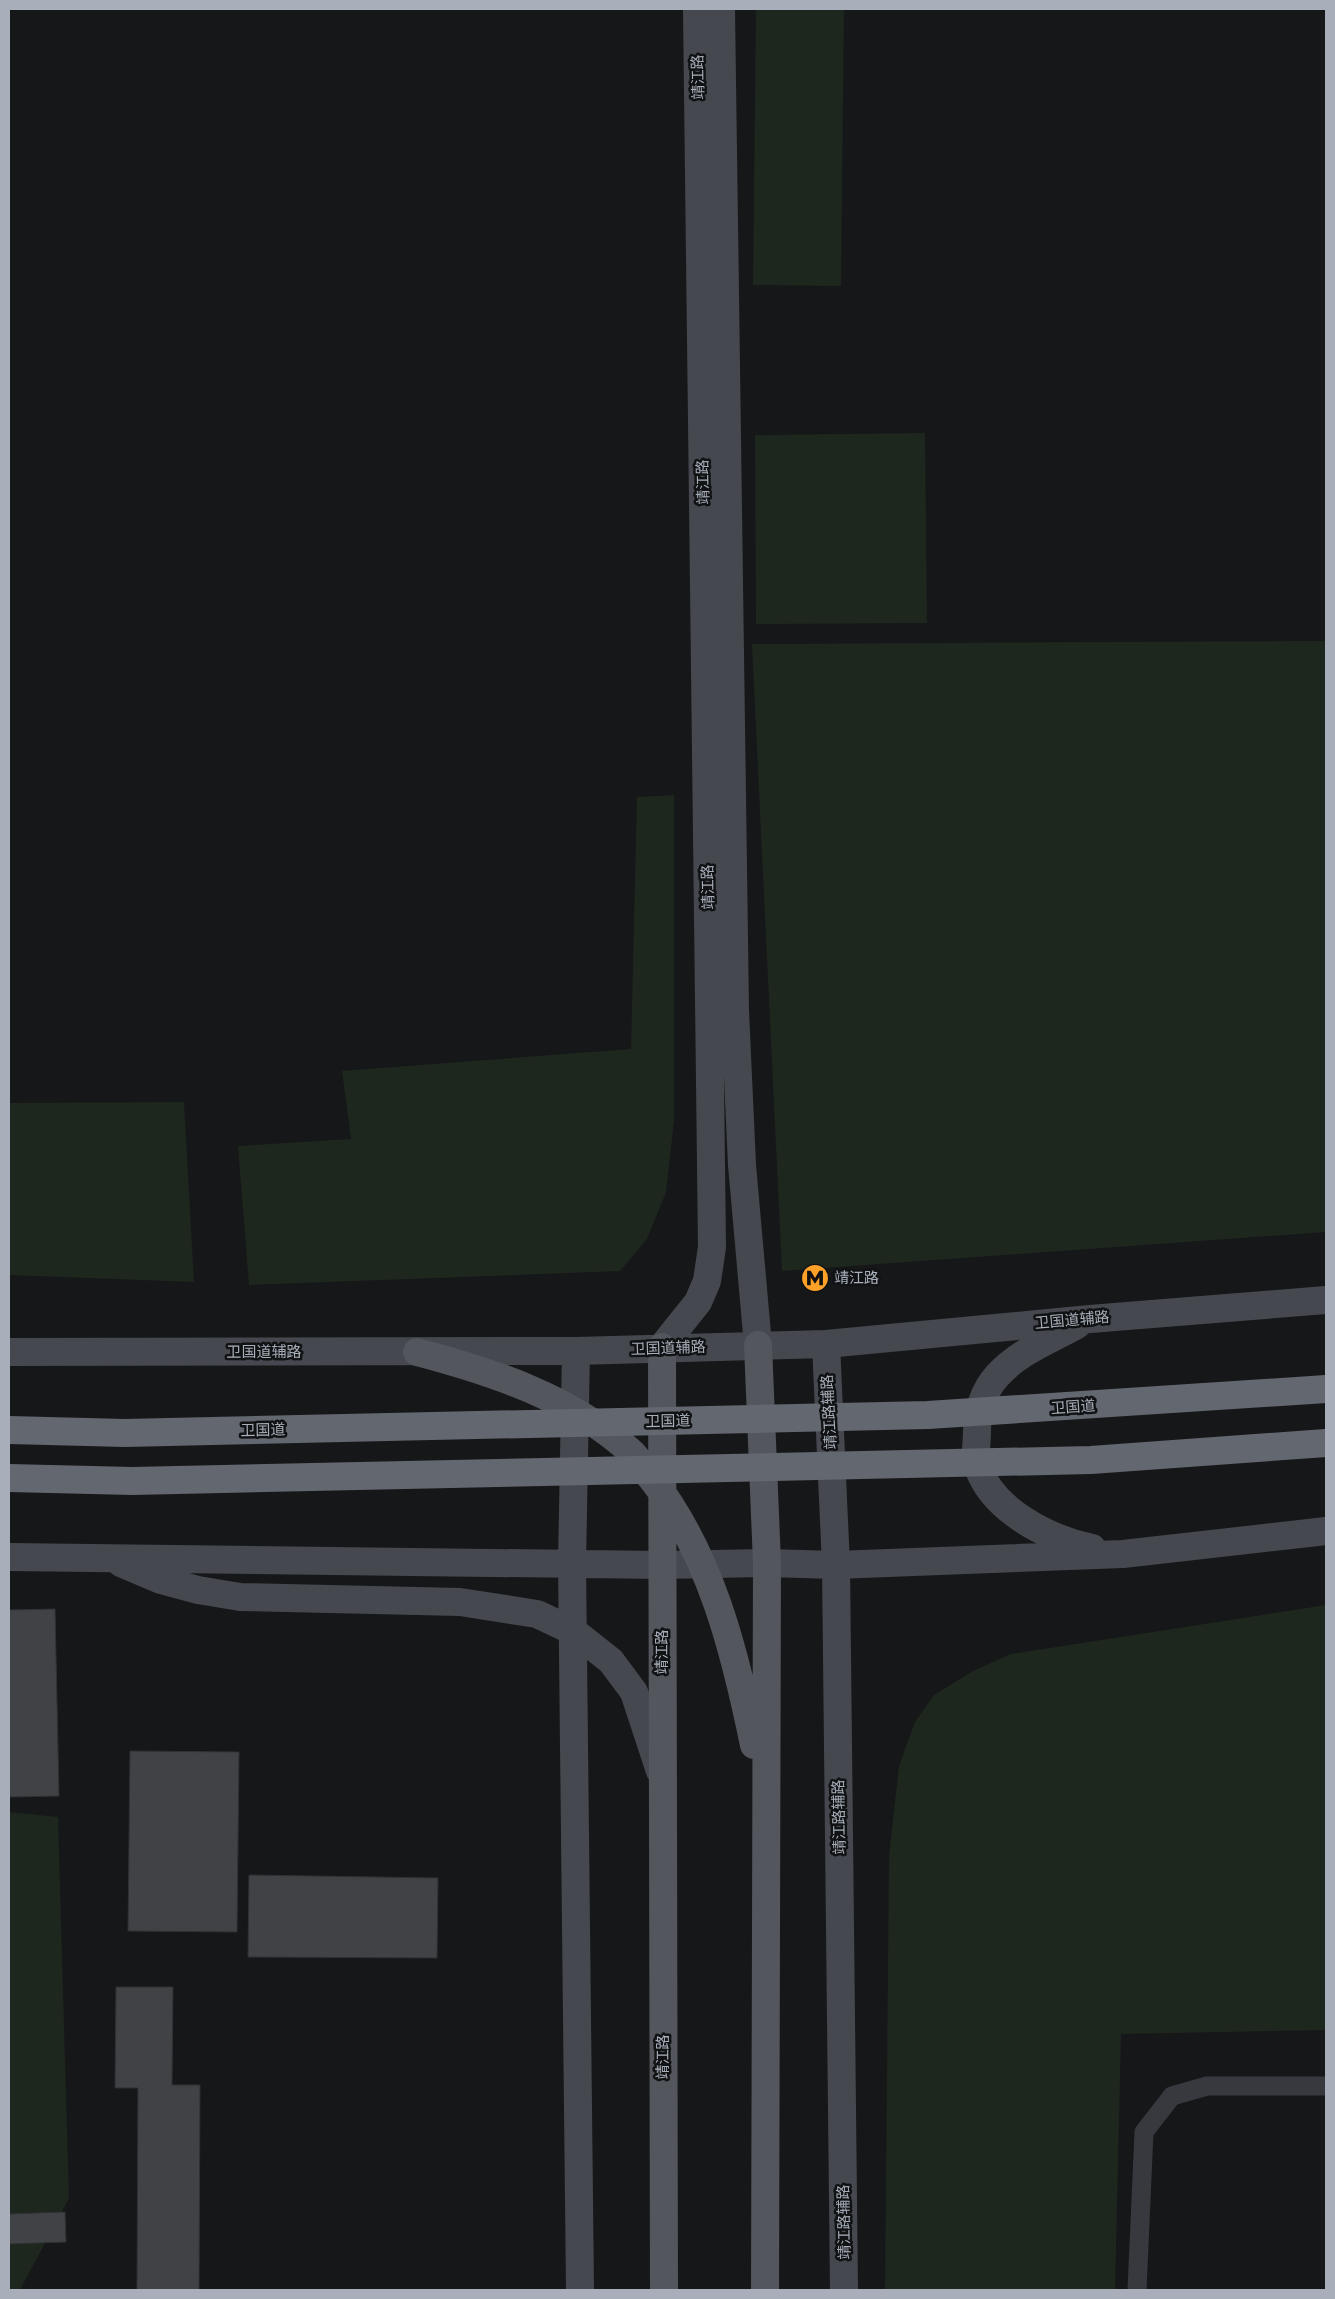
<svg xmlns="http://www.w3.org/2000/svg" width="1335" height="2299" font-family="'Fira Sans Condensed','Noto Sans SC',sans-serif">
	<style>
		.green { fill: #1e271e }
		.building { fill: #404246; stroke: #303135 }
		.lines { fill: none; stroke-linecap: round; stroke-linejoin: round }
		.lane { stroke: #37393e; stroke-width: 19 }
		.secondary { stroke: #45484e; stroke-width: 28 }
		.primary { stroke: #53565d; stroke-width: 28 }
		.highway { stroke: #63676f; stroke-width: 28 }
		.labels { text-anchor: middle; dominant-baseline: central; stroke-width: 5; stroke-linejoin: round; paint-order: stroke }
		.street-label { font-size: 15px; fill: #a8afba; stroke: #111214 }
		.poi-label { font-size: 15px; fill: #a8afba; stroke: #111214; text-anchor: start }
	</style>
	<rect width="100%" height="100%" fill="#161719"/>
	<path class="green" d="M 756,9 L 844,9 L 841,286 L 753,285 Z
		M 925,433 L 927,623 L 756,624 L 755,435 Z
		M 1326,641 L 1326,1232 L 782,1271 L 752,644 Z
		M 674,795 L 674,1121 L 666,1192 L 647,1239 L 620,1271 L 249,1285 L 238,1146 L 351,1139 L 342,1071 L 631,1049 L 637,797 Z
		M 184,1102 L 194,1282 L 9,1275 L 9,1103 Z
		M 1326,1605 L 1326,2030 L 1121,2034 L 1115,2290 L 885,2290 L 889,1856 L 899,1766 L 915,1722 L 934,1695 L 973,1671 L 1011,1654 Z
		M 9,1812 L 58,1817 L 69,2198 L 20,2290 L 9,2290 Z"/>
	<path class="building" d="M 55,1609 L 59,1796 L 9,1797 L 9,1610 Z
		M 130,1751 L 239,1752 L 237,1932 L 128,1931 Z
		M 249,1875 L 438,1878 L 437,1958 L 248,1957 Z
		M 116,1987 L 173,1987 L 172,2085 L 200,2085 L 199,2290 L 137,2290 L 138,2088 L 115,2088 Z
		M 65,2212 L 66,2242 L 9,2244 L 9,2214 Z"/>
	<g class="lines">
		<path class="lane" d="M 1137,2290 L 1144,2132 L 1172,2096 L 1207,2086 L 1326,2086"/>
		<path class="secondary" d="M 721,9 L 735,1011 L 742,1165 L 758,1345
			M 1077,1325 C 1050,1340 1018,1352 997,1376 C 984,1390 977,1413 977,1432 C 977,1443 974,1457 978,1467 C 993,1511 1049,1539 1092,1548
			M 826,1344 L 836,1565 L 844,2290
			M 662,1347 L 698,1302 L 707,1281 L 712,1247 L 697,9
			M 576,1351 L 572,1563 L 580,2290
			M 9,1352 L 576,1351 L 826,1344 L 1090,1319 L 1326,1300
			M 9,1557 L 662,1565 L 767,1563 L 836,1565 L 1123,1554 L 1326,1531
			M 121,1563 L 161,1580 L 198,1590 L 240,1597 L 460,1602 L 537,1614 L 573,1631 L 611,1661 L 634,1692 L 660,1771"/>
		<path class="primary" d="M 758,1345 L 767,1563 L 765,2290
			M 662,1347 L 664,2290
			M 417,1352 C 493,1372 572,1398 631,1452 C 639,1460 645,1470 652,1479 C 711,1555 735,1652 754,1745"/>
		<path class="highway" d="M 9,1430 L 125,1433 L 928,1415 L 1326,1389
			M 9,1478 L 132,1481 L 1091,1460 L 1326,1443"/>
	</g>
	<defs>
		<g id="metro-disc" transform="scale(1.4375)"><circle r="9.5" fill="#ffa129" stroke="#111214"/><path d="M-5.5 5V-5H-3L0 0L3-5H5.5V5H3V-.5L0 4L-3-.5V5Z" fill="#111"/></g>
	</defs>
	<g fill-rule="evenodd">
		<use href="#metro-disc" x="815" y="1278"/>
	</g>
	<g class="labels">
		<g class="street-label">
			<text transform="translate(698 77) rotate(-91)">靖江路</text>
			<text transform="translate(703 482) rotate(-91)">靖江路</text>
			<text transform="translate(708 887) rotate(-91)">靖江路</text>
			<text transform="translate(1072 1320) rotate(-5)">卫国道辅路</text>
			<text transform="translate(668 1348) rotate(-2)">卫国道辅路</text>
			<text x="264" y="1352">卫国道辅路</text>
			<text transform="translate(1073 1407) rotate(-4)">卫国道</text>
			<text transform="translate(829 1412) rotate(-93)">靖江路辅路</text>
			<text transform="translate(668 1421) rotate(-1)">卫国道</text>
			<text transform="translate(263 1430) rotate(-1)">卫国道</text>
			<text transform="translate(662 1652) rotate(-90)">靖江路</text>
			<text transform="translate(839 1817) rotate(-91)">靖江路辅路</text>
			<text transform="translate(663 2057) rotate(-90)">靖江路</text>
			<text transform="translate(844 2222) rotate(-91)">靖江路辅路</text>
		</g>
		<g class="poi-label">
			<text x="834" y="1278">靖江路</text>
		</g>
	</g>
	<rect width="1335" height="2299" fill="none" stroke="#a8afba" stroke-width="20"/>
</svg>
